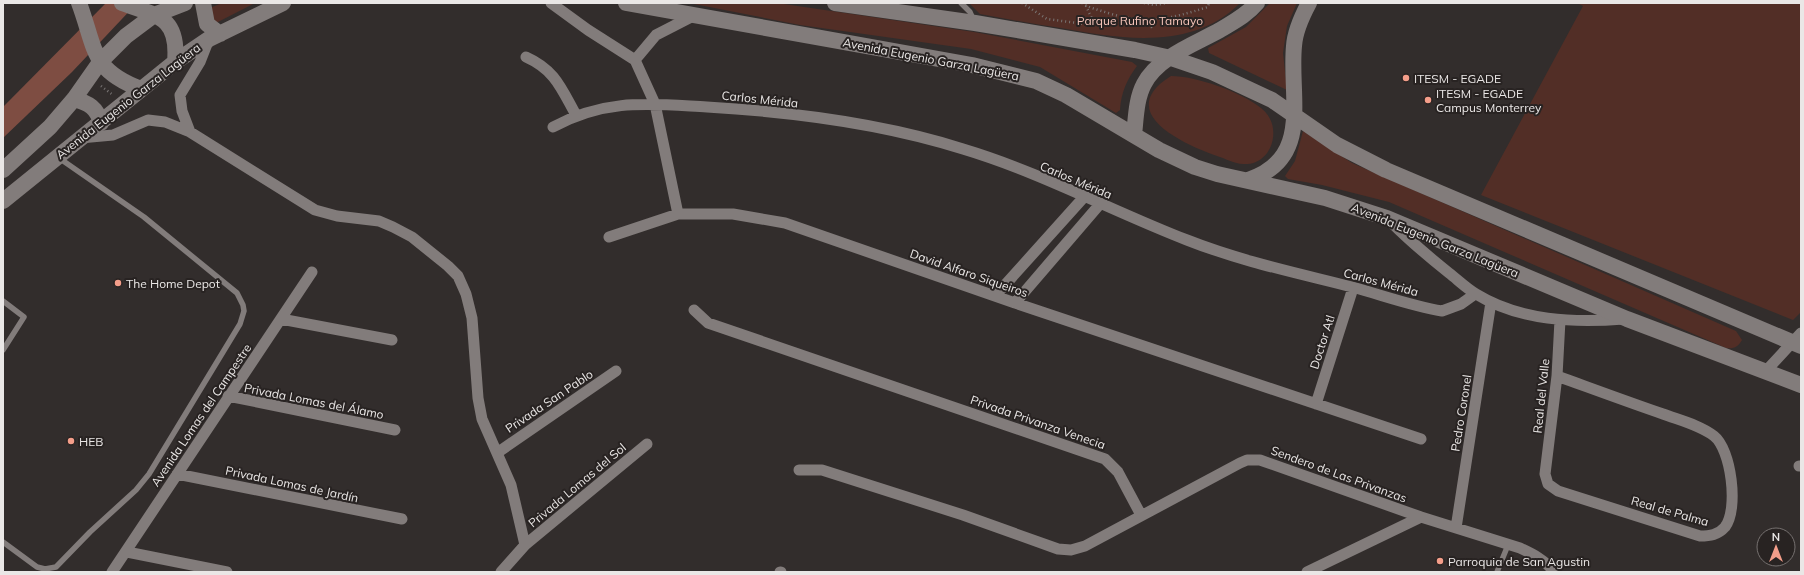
<svg xmlns="http://www.w3.org/2000/svg" width="1804" height="575" font-family="Mulish,sans-serif">
	<style>
		.green { fill: #522e26 }
		.water { fill: #7e4d42 }
		.lines { fill: none; stroke-linecap: round; stroke-linejoin: round }
		.path { stroke: #7a7675; stroke-width: 2.5; stroke-dasharray: 1 3; stroke-linecap: butt }
		.lane { stroke: #827c7b; stroke-width: 5.5 }
		.street { stroke: #827c7b; stroke-width: 11 }
		.secondary { stroke: #827c7b; stroke-width: 16 }
		.poi-dot { fill: #f49e8a; stroke: #282322; stroke-width: 1.5 }
		.labels { text-anchor: middle; dominant-baseline: central; stroke-width: 4; stroke-linejoin: round; paint-order: stroke }
		.park-label { font-size: 12px; fill: #f7c5ba; stroke: #282322 }
		.street-label { font-size: 12px; fill: #eae7e6; stroke: #282322 }
		.poi-label { font-size: 12px; fill: #eae7e6; stroke: #282322; text-anchor: start }
	</style>
	<rect width="100%" height="100%" fill="#322d2c"/>
	<path class="green" d="M 222,3 L 255,3 L 216,23 L 213,20 L 210,8 Z
		M 689,3 L 777,3 L 974,32 L 1132,62 L 1137,66 C 1127,79 1121,93 1120,110 L 1116,113 L 1040,67 L 971,49 L 800,25 Z
		M 969,3 L 1240,3 C 1193,51 1120,39 1061,28 C 1034,24 1007,19 980,14 Z
		M 1270,3 L 1297,3 L 1287,26 L 1283,53 L 1287,90 L 1209,53 L 1208,48 L 1246,27 Z
		M 1577,3 L 1801,3 L 1801,312 L 1793,320 L 1481,195 L 1583,6 Z
		M 1171,76 C 1196,76 1241,92 1261,108 C 1284,125 1273,166 1243,164 C 1235,164 1224,158 1217,156 C 1183,144 1113,112 1171,76 Z
		M 1303,131 L 1352,163 L 1736,331 L 1742,340 C 1738,347 1734,349 1726,348 L 1389,202 L 1322,185 L 1288,179 L 1285,176 L 1295,161 Z"/>
	<path class="water" d="M 106,3 L 137,3 L 72,72 L 3,138 L 3,107 Z"/>
	<g class="lines">
		<path class="path" d="M 1022,3 L 1047,19 L 1092,25 L 1094,23 L 1086,6
			M 1082,3 C 1089,8 1099,10 1108,13 C 1148,25 1169,19 1208,7 L 1209,3
			M 1144,3 L 1154,5 L 1168,3
			M 1146,21 L 1154,30
			M 101,86 L 113,95"/>
		<path class="lane" d="M 961,3 L 970,12 L 974,21
			M 3,301 L 24,317 L 3,350
			M 3,542 L 37,567 L 45,569 L 56,567 L 90,532 L 136,490 L 149,474 L 240,324 L 244,311 L 243,305 L 237,293 L 144,217 L 59,158
			M 1497,572 L 1508,545"/>
		<path class="street" d="M 551,3 L 588,30 L 635,60 L 655,104 L 678,214
			M 526,57 C 555,70 561,88 576,115
			M 635,60 L 656,35 L 693,16
			M 553,127 C 607,98 649,104 707,107 C 793,112 881,123 963,149 C 1040,172 1112,211 1187,240 C 1240,261 1297,273 1352,287 C 1382,295 1412,306 1442,311 L 1461,304 L 1475,294
			M 190,132 L 182,111 L 180,95 L 200,62 L 209,39
			M 80,138 L 113,135 L 148,120 L 165,122 L 190,132 L 315,210 L 337,216 L 379,221 L 393,227 L 412,237 L 448,266 L 458,276 L 466,294 L 472,318 L 478,398 L 482,419 L 511,485 L 525,545 L 501,572
			M 1392,223 C 1410,241 1429,257 1449,273 C 1458,280 1466,288 1476,294 C 1520,321 1574,323 1624,319
			M 609,237 L 678,214 L 733,214 L 785,223 L 1015,303 L 1421,439
			M 995,296 L 1084,197
			M 1015,303 L 1100,204
			M 694,310 L 708,323 L 1105,459 L 1118,472 L 1141,515
			M 281,319 L 392,340
			M 1765,372 L 1801,333
			M 1557,376 C 1593,389 1628,402 1663,414 C 1679,420 1700,425 1714,436 C 1731,449 1739,509 1725,527 C 1718,535 1710,536 1700,536 L 1558,491 L 1548,484 L 1545,474 L 1557,376 L 1560,320
			M 228,396 L 395,430
			M 1316,404 L 1353,288
			M 497,453 L 616,371
			M 1799,466 L 1801,466
			M 799,470 L 822,470 L 963,515 L 1058,549 L 1071,550 L 1085,546 L 1240,463 L 1247,460 L 1260,460 L 1421,517 L 1520,548 C 1533,554 1545,560 1554,572
			M 177,474 L 402,519
			M 1456,528 L 1491,302
			M 525,545 L 647,444
			M 127,552 L 227,572
			M 112,572 L 312,272
			M 780,572 L 781,572
			M 1307,572 L 1421,517"/>
		<path class="secondary" d="M 79,3 C 96,48 90,70 141,89
			M 122,3 C 158,16 179,17 175,62
			M 203,3 L 207,24 L 220,34
			M 626,3 L 972,65 L 1036,81 L 1066,95 L 1159,150 L 1195,167 L 1217,174 L 1325,198 L 1387,218 L 1627,319 L 1801,385
			M 835,3 L 975,23 L 1135,50 L 1171,58 L 1212,72 L 1272,100 L 1337,145 L 1386,170 L 1801,346
			M 74,99 C 89,103 97,108 101,123
			M 1134,135 C 1136,118 1136,99 1144,84 C 1158,57 1195,44 1220,30 C 1233,22 1247,15 1257,3
			M 3,170 L 50,127 L 74,99 L 100,62 L 126,36 L 154,15 L 185,3
			M 1248,180 C 1313,159 1289,97 1294,46 C 1295,31 1302,16 1309,3
			M 3,201 L 175,62 L 209,39 L 283,3"/>
	</g>
	<g class="poi-dot">
		<circle cx="1406" cy="78" r="4"/>
		<circle cx="1428" cy="100" r="4"/>
		<circle cx="118" cy="283" r="4"/>
		<circle cx="71" cy="441" r="4"/>
		<circle cx="1440" cy="561" r="4"/>
	</g>
	<g class="labels">
		<g class="park-label">
			<text x="1140" y="20">Parque Rufino Tamayo</text>
		</g>
		<g class="street-label">
			<text transform="translate(931 59) rotate(11)">Avenida Eugenio Garza Lagüera</text>
			<text transform="translate(760 99) rotate(6)">Carlos Mérida</text>
			<text transform="translate(128 101) rotate(-38)">Avenida Eugenio Garza Lagüera</text>
			<text transform="translate(1076 180) rotate(23)">Carlos Mérida</text>
			<text transform="translate(1435 240) rotate(22)">Avenida Eugenio Garza Lagüera</text>
			<text transform="translate(969 273) rotate(19)">David Alfaro Siqueiros</text>
			<text transform="translate(1381 282) rotate(15)">Carlos Mérida</text>
			<text transform="translate(1322 342) rotate(-72)">Doctor Atl</text>
			<text transform="translate(1541 396) rotate(-84)">Real del Valle</text>
			<text transform="translate(314 401) rotate(11)">Privada Lomas del Álamo</text>
			<text transform="translate(549 401) rotate(-34)">Privada San Pablo</text>
			<text transform="translate(1461 413) rotate(-81)">Pedro Coronel</text>
			<text transform="translate(201 415) rotate(-56)">Avenida Lomas del Campestre</text>
			<text transform="translate(1038 422) rotate(19)">Privada Privanza Venecia</text>
			<text transform="translate(1339 474) rotate(20)">Sendero de Las Privanzas</text>
			<text transform="translate(292 484) rotate(12)">Privada Lomas de Jardín</text>
			<text transform="translate(577 485) rotate(-40)">Privada Lomas del Sol</text>
			<text transform="translate(1670 511) rotate(16)">Real de Palma</text>
		</g>
		<g class="poi-label">
			<text x="1414" y="78">ITESM - EGADE</text>
			<text x="1436" y="93">ITESM - EGADE<tspan x="1436" dy="14">Campus Monterrey</tspan></text>
			<text x="126" y="283">The Home Depot</text>
			<text x="79" y="441">HEB</text>
			<text x="1448" y="561">Parroquia de San Agustin</text>
		</g>
	</g>
	<rect width="1804" height="575" fill="none" stroke="#eae7e6" stroke-width="8"/>
	<g transform="translate(1776 547)"><circle r="19" fill="#282322" stroke="#767170"/>
	<path d="M0-3L7 15L0 10L-7 15Z" fill="#f49e8a"/>
	<text y="-6" font-size="11" font-weight="bold" text-anchor="middle" fill="#eae7e6">N</text>
	</g>
</svg>
